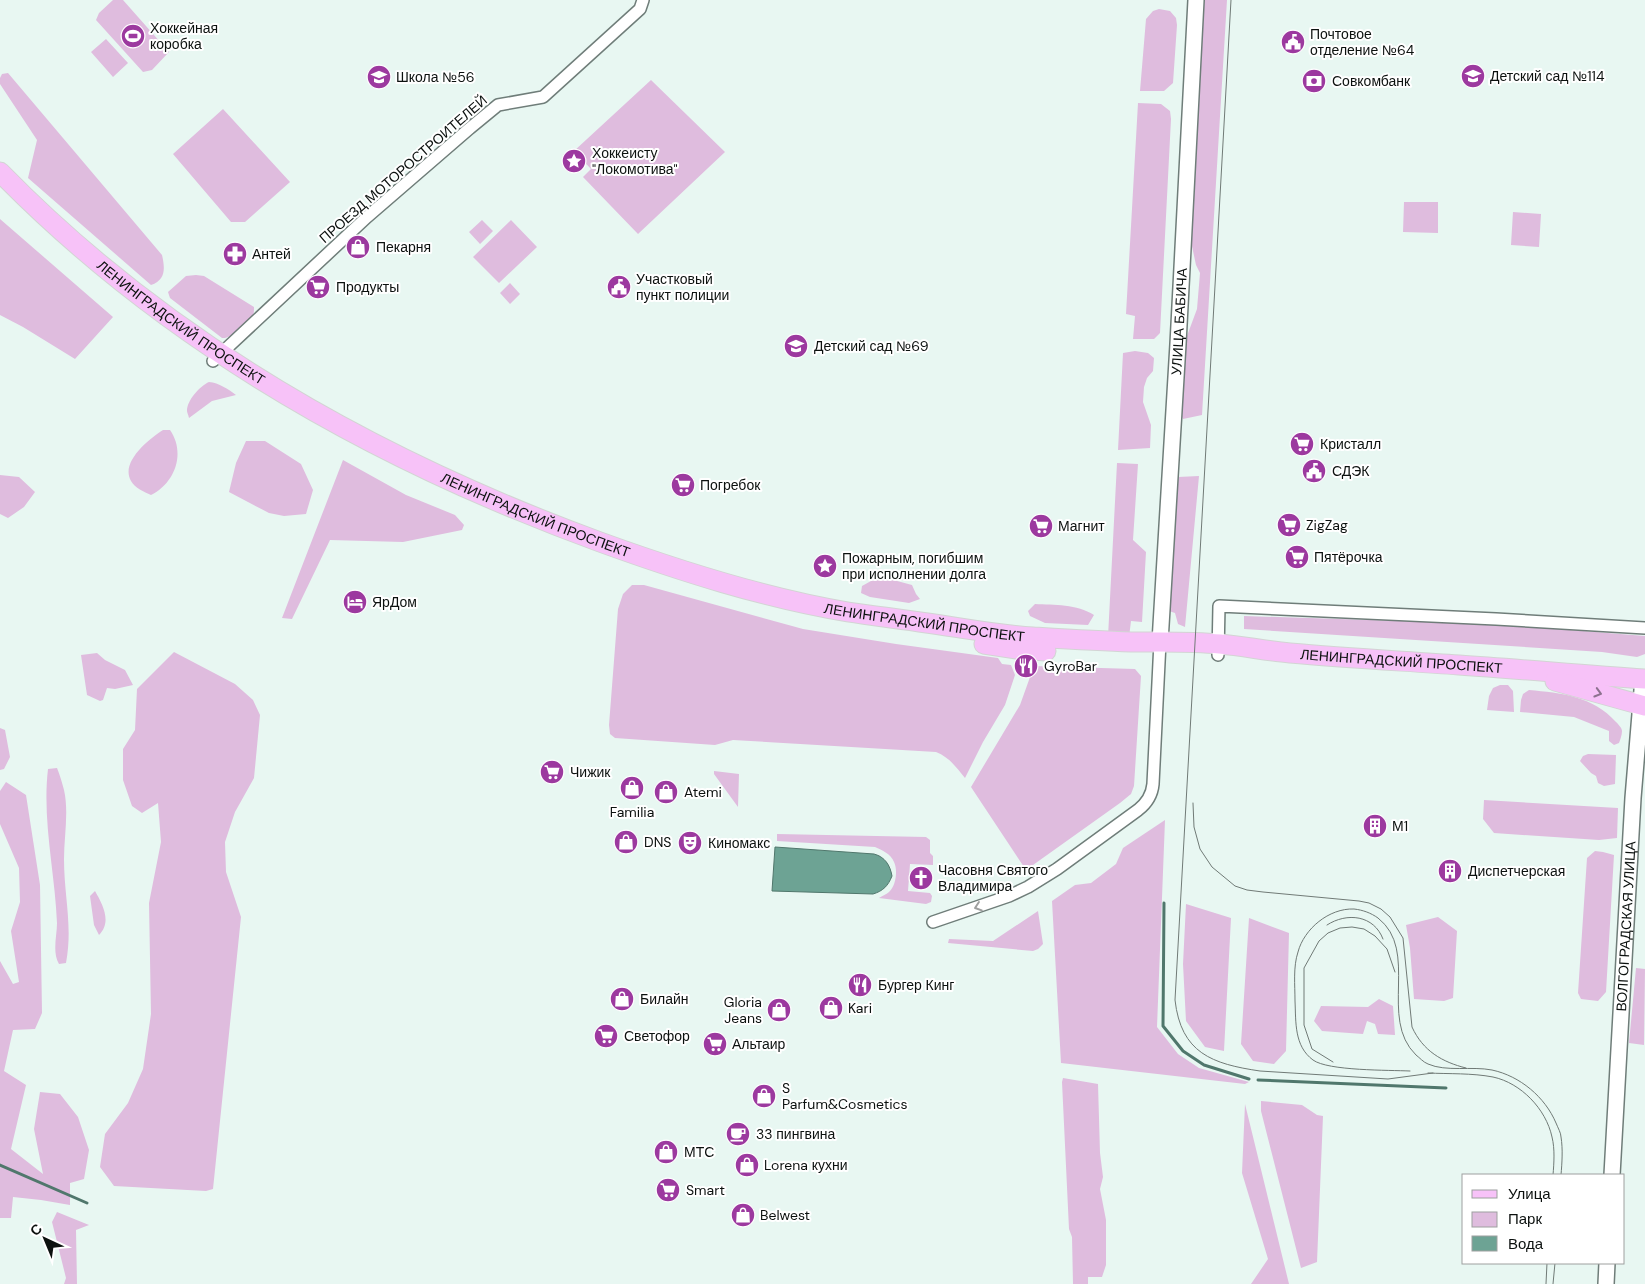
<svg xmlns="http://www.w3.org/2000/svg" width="1645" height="1284" font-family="'DM Sans',sans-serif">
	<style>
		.green { fill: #dfbcde }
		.water { fill: #6da394; stroke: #50776c }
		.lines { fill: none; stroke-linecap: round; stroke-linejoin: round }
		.stream { stroke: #50776c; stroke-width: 3 }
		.minor-casing { stroke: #6f7d79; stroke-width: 14 }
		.tertiary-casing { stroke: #6f7d79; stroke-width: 18 }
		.primary-casing { stroke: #d3d4d4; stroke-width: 21 }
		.minor { stroke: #fff; stroke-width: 11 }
		.tertiary { stroke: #fff; stroke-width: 15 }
		.primary { stroke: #f7c2f8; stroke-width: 19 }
		.tram { stroke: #707a76; stroke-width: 1 }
		.oneway { stroke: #8d728f }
		.oneway2 { stroke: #9ea09f }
		.labels { text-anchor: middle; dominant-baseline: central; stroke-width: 4; stroke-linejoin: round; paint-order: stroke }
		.poi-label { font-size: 14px; fill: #0c110f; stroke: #fff; text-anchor: start }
		.street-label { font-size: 14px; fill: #0c110f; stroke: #fff }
	</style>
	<rect width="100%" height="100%" fill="#e8f7f2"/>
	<path class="green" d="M 113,0 L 123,0 L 169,52 L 152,70 L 143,72 L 96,20 L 99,13 Z
		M 1204,0 L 1227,0 L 1202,415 L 1183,419 L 1181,415 L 1184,344 L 1197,309 L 1200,273 L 1196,265 L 1190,237 Z
		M 1159,9 L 1170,11 L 1176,18 L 1177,25 L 1173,83 L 1164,91 L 1140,91 L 1146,19 L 1153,11 Z
		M 106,39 L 128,63 L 113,77 L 91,52 Z
		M 8,73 L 162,255 C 165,268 166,280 151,285 L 28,178 L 37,140 L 0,84 L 0,78 L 2,74 Z
		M 651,80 L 725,152 L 638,234 L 583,177 L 591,169 L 574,151 Z
		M 1138,103 L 1161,104 L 1170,111 L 1171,119 L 1160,333 L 1154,339 L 1133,339 L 1135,316 L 1126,314 Z
		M 223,109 L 290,182 L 245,222 L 231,222 L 173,154 Z
		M 1404,202 L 1438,202 L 1438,233 L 1403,232 Z
		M 1513,212 L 1541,214 L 1539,247 L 1511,245 Z
		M 0,219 L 113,317 L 75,359 L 23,327 L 0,315 Z
		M 482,220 L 493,231 L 480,244 L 469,232 Z
		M 511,220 L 537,247 L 499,283 L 473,257 Z
		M 196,275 L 204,276 L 254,307 C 254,311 254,315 252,319 C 246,326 231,339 222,338 L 170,298 L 168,292 L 186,276 Z
		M 510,283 L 520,294 L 510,304 L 500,293 Z
		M 1135,351 L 1148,353 L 1154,358 L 1153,371 L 1147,378 L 1144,387 L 1143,402 L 1151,425 L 1150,448 L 1118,450 L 1123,353 Z
		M 209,382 C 219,383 228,389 236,395 L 212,401 L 189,418 C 189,417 187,412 187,411 C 187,400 200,386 209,382 Z
		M 163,430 L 170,430 C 186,453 175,483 151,495 C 144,492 135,488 131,481 C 120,462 149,439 163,430 Z
		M 246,441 L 265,441 L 301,464 L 313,490 L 306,514 L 284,516 L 269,513 L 229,492 L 236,463 Z
		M 343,460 L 406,495 L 455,515 L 464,525 L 462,530 L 403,542 L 330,540 L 292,619 L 282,618 Z
		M 1117,463 L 1138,464 L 1133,540 L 1146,552 L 1142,622 L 1131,621 L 1129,637 L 1108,637 Z
		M 0,475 L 19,477 L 35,492 L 24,507 L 8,518 L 0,514 Z
		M 1199,476 L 1185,627 L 1178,624 L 1175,613 L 1169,611 L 1178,477 Z
		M 886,578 L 912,585 L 916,594 L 920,599 L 909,603 L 870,597 L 861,593 L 862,586 L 871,581 Z
		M 632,585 L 644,585 L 803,629 L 896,644 L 998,658 L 1002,664 L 1011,665 L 1015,675 L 1005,705 L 983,742 L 965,778 C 956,767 949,757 936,752 L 733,740 L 715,745 L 615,738 L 610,734 L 609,725 L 618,609 L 623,594 Z
		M 1035,604 C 1054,605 1077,604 1094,615 L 1088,625 L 1045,623 L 1030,616 L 1028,611 Z
		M 1244,616 L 1495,624 L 1645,636 L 1645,654 L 1637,657 L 1602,652 L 1244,629 Z
		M 174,652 L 235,684 L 253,700 L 260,715 L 254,778 L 235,812 L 225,842 L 226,872 L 241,917 L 213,1189 L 206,1191 L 114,1186 L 100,1167 L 105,1134 L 128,1103 L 143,1069 L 151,1014 L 149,903 L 161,842 L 158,803 L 142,813 L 132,806 L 123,780 L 123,749 L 135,730 L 137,689 Z
		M 97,653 L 105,660 L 125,670 L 133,685 L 115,689 L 107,688 L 103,700 L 100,701 L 87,695 L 81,655 Z
		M 1034,666 L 1135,669 L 1141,676 L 1134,786 L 1131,794 L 1120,803 L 1026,870 L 971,787 L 1020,705 Z
		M 1500,685 L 1508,685 L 1513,691 L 1514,712 L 1487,710 L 1489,696 L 1493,688 Z
		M 1529,690 C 1561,693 1593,696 1616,722 C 1618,724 1622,728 1622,731 C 1622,735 1620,740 1619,743 L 1614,745 L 1609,741 L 1609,731 L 1574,717 L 1520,712 L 1521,700 L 1523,694 Z
		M 0,728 L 5,730 L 10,757 L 4,769 L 0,770 Z
		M 1588,754 L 1616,755 L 1615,784 L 1604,786 L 1598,783 L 1596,776 L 1591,773 L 1580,761 L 1583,756 Z
		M 57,768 C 60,775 62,783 64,790 C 69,812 64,837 64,859 C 64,896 73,926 66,963 L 59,964 C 52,952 57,936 57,923 C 55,872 42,820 48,769 Z
		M 714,771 L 739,774 L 738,807 L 714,774 Z
		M 6,782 L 26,795 L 40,885 L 42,1013 L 35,1029 L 13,1030 L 4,1071 L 26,1085 L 11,1149 L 43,1174 L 34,1129 L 40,1092 L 60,1094 L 78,1117 L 89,1150 L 84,1179 L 70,1183 L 70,1205 L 41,1200 L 13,1197 L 11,1218 L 0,1218 L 0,961 L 13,984 L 19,982 L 11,931 L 20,902 L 19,868 L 0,824 L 0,791 Z
		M 1484,800 L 1618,808 L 1617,838 L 1599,840 L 1494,833 L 1483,819 Z
		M 1165,820 L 1157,1027 L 1178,1054 L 1199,1068 L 1249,1082 L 1245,1084 L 1061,1063 L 1052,901 L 1075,885 L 1091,883 L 1116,864 L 1123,848 Z
		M 777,834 L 926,837 L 930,840 L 930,853 L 933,856 L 933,865 L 910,864 L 908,891 L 930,893 L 932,896 L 931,902 L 926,904 L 879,898 C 882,896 887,894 889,892 C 896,886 898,870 894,862 C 891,854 882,850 875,847 L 777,841 Z
		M 1595,851 L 1603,852 L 1614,855 L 1606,992 L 1598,1001 L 1581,999 L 1578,993 L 1587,858 Z
		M 95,891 C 103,905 112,922 99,935 L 94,925 L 90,896 Z
		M 1186,904 L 1231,918 L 1224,1051 L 1205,1047 L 1186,1021 L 1183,964 Z
		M 1038,911 L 1043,944 L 1038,949 L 1033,951 L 948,943 L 949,939 L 993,941 Z
		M 1438,917 L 1457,931 L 1453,998 L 1444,1001 L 1414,999 L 1410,948 L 1406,925 Z
		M 1249,918 L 1289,933 L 1286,1051 L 1274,1064 L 1253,1061 L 1241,1044 Z
		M 1636,968 L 1645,969 L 1644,1045 L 1629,1043 Z
		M 1379,999 L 1393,1006 L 1395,1035 L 1378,1034 L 1375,1024 L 1367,1021 L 1363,1034 L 1322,1031 L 1314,1021 L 1321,1006 L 1368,1007 Z
		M 1063,1078 L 1098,1084 L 1100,1153 L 1103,1177 L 1100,1189 L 1106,1220 L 1106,1265 L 1102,1277 L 1088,1277 L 1088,1284 L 1073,1284 L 1072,1237 L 1069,1229 L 1062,1082 Z
		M 1261,1101 L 1302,1105 L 1317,1115 L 1323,1116 L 1317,1262 L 1301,1268 L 1261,1111 Z
		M 1245,1104 L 1289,1284 L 1251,1284 L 1268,1259 L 1242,1173 Z
		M 57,1212 L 89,1225 L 76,1230 L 77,1284 L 64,1284 L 66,1278 L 52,1222 Z"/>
	<path class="water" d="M 775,847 L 874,854 C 885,857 890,865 892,876 C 888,886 883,891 873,894 L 772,891 Z"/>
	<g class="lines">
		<path class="stream" d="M 1164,903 L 1163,1026 L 1183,1051 L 1204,1065 L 1249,1079
			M 1258,1080 L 1446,1088
			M 0,1165 L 87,1203"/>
		<g class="minor-casing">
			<path id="minor" d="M 213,361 L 367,217 L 470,128 L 498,105 L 543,97 L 640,9 L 643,0
				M 1218,655 L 1219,606 L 1496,619 L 1645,628
				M 933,922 L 1009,896 L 1028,887 L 1057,869 L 1138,810 C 1147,803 1152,795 1153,784 L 1160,642"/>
		</g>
		<g class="tertiary-casing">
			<g id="tertiary">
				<path id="s1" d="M 1160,642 L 1178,344 L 1196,0"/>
				<path id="s2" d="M 1612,1175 L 1633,798 L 1643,678"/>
				<path d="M 1606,1284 L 1607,1263"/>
			</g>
		</g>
		<g class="primary-casing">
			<g id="primary">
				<path id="s3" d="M 0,172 C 166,342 378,461 600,542 C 680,571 764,598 848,612 C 874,616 901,619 927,623 C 962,628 998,635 1033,637 C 1066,639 1098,641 1131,642 C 1160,642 1190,641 1220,644 C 1243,646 1267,651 1290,653 C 1346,658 1403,661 1459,665 C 1521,669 1583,675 1645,679"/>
				<path d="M 984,644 L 1017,649 L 1046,651"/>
				<path d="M 1555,681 L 1645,706"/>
			</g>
		</g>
		<use href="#minor" class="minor"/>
		<use href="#tertiary" class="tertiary"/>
		<use href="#primary" class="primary"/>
		<path class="tram" d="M 1231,0 L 1175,1000 C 1181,1053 1212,1064 1260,1071 L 1388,1079 L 1433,1073
			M 1193,803 L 1194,827 L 1200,849 L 1212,867 L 1235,886 L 1247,890 L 1263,892 L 1359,901 L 1369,903 L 1381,909 L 1390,917 L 1403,938 L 1412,1027 C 1423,1051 1442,1062 1466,1068
			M 1327,925 C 1347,912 1374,915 1383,939
			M 1333,1062 L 1312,1049 L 1304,1025 L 1304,968 L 1319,941 L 1328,933 L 1340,928 L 1352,927 L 1364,929 L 1375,936 L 1387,949 L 1395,972
			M 1410,1071 C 1389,1070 1328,1071 1313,1060 C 1294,1046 1296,1022 1295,1001 C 1295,985 1293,967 1298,952 C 1304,929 1329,908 1354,909 C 1363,910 1371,913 1378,918 C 1420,951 1378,1018 1416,1055 C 1420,1058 1423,1062 1428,1064 C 1446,1072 1472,1066 1492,1070 C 1520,1076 1545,1097 1556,1123 C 1558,1128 1561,1133 1561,1137 C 1563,1149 1562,1163 1561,1175
			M 1428,1073 C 1449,1074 1472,1073 1493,1077 C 1521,1083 1546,1109 1552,1137 C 1555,1149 1554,1163 1553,1175
			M 1546,1284 L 1547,1263
			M 1553,1284 L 1555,1263"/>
	</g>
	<defs><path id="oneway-chevron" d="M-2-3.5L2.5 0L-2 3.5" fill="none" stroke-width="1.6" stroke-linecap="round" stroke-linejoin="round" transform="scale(1.25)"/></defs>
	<use class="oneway" href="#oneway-chevron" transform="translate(1598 693) rotate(16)"/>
	<use class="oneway2" href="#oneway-chevron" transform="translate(978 907) rotate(161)"/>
	<defs>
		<g id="stadium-disc" transform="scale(1.25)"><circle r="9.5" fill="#9c399f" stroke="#fff"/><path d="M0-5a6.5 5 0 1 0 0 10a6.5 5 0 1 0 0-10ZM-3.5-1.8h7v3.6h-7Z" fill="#fff"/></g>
		<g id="civic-disc" transform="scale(1.25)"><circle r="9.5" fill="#9c399f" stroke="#fff"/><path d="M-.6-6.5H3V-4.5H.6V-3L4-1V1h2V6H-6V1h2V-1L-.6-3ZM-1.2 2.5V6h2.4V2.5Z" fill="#fff"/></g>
		<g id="school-disc" transform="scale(1.25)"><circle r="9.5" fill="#9c399f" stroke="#fff"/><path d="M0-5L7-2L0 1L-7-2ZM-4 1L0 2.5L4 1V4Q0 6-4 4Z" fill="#fff"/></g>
		<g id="bank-disc" transform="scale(1.25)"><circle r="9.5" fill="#9c399f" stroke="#fff"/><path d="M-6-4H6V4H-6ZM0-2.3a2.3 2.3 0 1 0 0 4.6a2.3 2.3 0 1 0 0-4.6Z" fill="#fff"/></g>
		<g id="sight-disc" transform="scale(1.25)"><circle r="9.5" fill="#9c399f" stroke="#fff"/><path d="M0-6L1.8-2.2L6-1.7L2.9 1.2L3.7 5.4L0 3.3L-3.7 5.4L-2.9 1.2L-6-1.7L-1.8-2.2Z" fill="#fff"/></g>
		<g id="shop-disc" transform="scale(1.25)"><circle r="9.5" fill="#9c399f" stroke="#fff"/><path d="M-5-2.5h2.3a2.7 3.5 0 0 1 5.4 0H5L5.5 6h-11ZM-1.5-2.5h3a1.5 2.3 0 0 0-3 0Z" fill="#fff"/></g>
		<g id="pharmacy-disc" transform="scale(1.25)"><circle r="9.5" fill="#9c399f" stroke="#fff"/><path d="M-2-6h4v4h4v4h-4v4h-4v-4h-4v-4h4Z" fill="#fff"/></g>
		<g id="supermarket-disc" transform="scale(1.25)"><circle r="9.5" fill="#9c399f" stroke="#fff"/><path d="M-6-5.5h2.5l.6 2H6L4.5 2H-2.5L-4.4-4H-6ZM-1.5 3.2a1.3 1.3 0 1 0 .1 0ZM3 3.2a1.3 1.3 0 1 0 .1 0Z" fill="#fff"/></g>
		<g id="hotel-disc" transform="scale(1.25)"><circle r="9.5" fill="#9c399f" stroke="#fff"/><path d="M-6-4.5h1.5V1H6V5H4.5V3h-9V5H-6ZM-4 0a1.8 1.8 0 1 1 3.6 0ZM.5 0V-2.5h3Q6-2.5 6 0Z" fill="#fff"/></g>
		<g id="restaurant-disc" transform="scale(1.25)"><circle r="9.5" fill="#9c399f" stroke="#fff"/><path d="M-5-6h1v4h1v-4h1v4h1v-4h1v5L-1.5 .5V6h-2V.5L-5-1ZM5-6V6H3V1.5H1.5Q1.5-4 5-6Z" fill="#fff"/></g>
		<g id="building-disc" transform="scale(1.25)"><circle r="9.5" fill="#9c399f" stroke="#fff"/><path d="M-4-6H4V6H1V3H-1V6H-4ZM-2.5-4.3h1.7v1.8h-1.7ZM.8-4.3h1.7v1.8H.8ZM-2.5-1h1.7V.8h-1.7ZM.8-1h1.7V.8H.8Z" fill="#fff"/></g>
		<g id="theatre-disc" transform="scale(1.25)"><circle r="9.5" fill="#9c399f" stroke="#fff"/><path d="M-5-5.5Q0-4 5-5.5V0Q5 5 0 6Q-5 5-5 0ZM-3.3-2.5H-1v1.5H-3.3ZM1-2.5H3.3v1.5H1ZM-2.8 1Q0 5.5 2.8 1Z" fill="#fff"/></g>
		<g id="church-disc" transform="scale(1.25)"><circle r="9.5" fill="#9c399f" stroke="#fff"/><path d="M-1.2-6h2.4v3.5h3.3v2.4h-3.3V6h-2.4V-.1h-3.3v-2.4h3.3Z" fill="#fff"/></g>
		<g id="cafe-disc" transform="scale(1.25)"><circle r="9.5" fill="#9c399f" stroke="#fff"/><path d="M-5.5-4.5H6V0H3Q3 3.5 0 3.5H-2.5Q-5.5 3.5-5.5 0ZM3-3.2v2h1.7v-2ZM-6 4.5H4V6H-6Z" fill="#fff"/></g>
	</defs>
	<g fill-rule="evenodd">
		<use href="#stadium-disc" x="133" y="36"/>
		<use href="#civic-disc" x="1293" y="42"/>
		<use href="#school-disc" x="1473" y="76"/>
		<use href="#school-disc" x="379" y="77"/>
		<use href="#bank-disc" x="1314" y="81"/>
		<use href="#sight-disc" x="574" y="161"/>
		<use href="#shop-disc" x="358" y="247"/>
		<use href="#pharmacy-disc" x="235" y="254"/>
		<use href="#supermarket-disc" x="318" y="287"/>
		<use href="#civic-disc" x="619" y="287"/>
		<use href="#school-disc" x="796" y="346"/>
		<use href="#supermarket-disc" x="1302" y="444"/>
		<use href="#civic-disc" x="1314" y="471"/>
		<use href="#supermarket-disc" x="683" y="485"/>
		<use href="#supermarket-disc" x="1289" y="525"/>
		<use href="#supermarket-disc" x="1041" y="526"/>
		<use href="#supermarket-disc" x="1297" y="557"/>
		<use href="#sight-disc" x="825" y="566"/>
		<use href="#hotel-disc" x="355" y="602"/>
		<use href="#restaurant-disc" x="1026" y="666"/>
		<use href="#supermarket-disc" x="552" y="772"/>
		<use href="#shop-disc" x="632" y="788"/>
		<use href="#shop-disc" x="666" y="792"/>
		<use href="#building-disc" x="1375" y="826"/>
		<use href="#shop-disc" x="626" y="842"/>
		<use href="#theatre-disc" x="690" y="843"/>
		<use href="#building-disc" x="1450" y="871"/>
		<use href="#church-disc" x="921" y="878"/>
		<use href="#restaurant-disc" x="860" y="985"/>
		<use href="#shop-disc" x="622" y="999"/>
		<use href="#shop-disc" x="831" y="1008"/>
		<use href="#shop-disc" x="779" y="1010"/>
		<use href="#supermarket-disc" x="606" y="1036"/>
		<use href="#supermarket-disc" x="715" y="1044"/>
		<use href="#shop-disc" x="764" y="1096"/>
		<use href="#cafe-disc" x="738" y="1134"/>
		<use href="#shop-disc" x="666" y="1152"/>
		<use href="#shop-disc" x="747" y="1165"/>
		<use href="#supermarket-disc" x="668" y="1190"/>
		<use href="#shop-disc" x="743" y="1215"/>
	</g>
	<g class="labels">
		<g class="poi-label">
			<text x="150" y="28">Хоккейная<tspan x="150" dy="16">коробка</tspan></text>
			<text x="1310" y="34">Почтовое<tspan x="1310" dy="16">отделение №64</tspan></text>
			<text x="1490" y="76">Детский сад №114</text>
			<text x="396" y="77">Школа №56</text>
			<text x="1332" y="81">Совкомбанк</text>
			<text x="592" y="153">Хоккеисту<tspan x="592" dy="16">"Локомотива"</tspan></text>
			<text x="376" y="247">Пекарня</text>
			<text x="252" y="254">Антей</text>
			<text x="636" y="279">Участковый<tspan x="636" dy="16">пункт полиции</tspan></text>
			<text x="336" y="287">Продукты</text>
			<text x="814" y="346">Детский сад №69</text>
			<text x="1320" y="444">Кристалл</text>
			<text x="1332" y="471">СДЭК</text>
			<text x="700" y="485">Погребок</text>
			<text x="1306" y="525">ZigZag</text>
			<text x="1058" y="526">Магнит</text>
			<text x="1314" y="557">Пятёрочка</text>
			<text x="842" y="558">Пожарным, погибшим<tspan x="842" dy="16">при исполнении долга</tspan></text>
			<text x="372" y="602">ЯрДом</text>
			<text x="1044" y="666">GyroBar</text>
			<text x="570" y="772">Чижик</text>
			<text x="684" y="792">Atemi</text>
			<text x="632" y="812" text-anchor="middle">Familia</text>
			<text x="1392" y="826">М1</text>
			<text x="644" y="842">DNS</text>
			<text x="708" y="843">Киномакс</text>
			<text x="938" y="870">Часовня Святого<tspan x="938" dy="16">Владимира</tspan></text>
			<text x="1468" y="871">Диспетчерская</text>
			<text x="878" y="985">Бургер Кинг</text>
			<text x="640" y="999">Билайн</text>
			<text x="762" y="1002" text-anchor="end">Gloria<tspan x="762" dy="16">Jeans</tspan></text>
			<text x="848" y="1008">Kari</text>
			<text x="624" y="1036">Светофор</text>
			<text x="732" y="1044">Альтаир</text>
			<text x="782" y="1088">S<tspan x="782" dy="16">Parfum&amp;Cosmetics</tspan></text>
			<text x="756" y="1134">33 пингвина</text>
			<text x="684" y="1152">МТС</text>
			<text x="764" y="1165">Lorena кухни</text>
			<text x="686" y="1190">Smart</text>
			<text x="760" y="1215">Belwest</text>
		</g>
		<g class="street-label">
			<text transform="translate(403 169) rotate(-41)">ПРОЕЗД МОТОРОСТРОИТЕЛЕЙ</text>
			<text stroke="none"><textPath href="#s3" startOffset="236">ЛЕНИНГРАДСКИЙ ПРОСПЕКТ</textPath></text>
			<text stroke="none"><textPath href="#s1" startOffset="321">УЛИЦА БАБИЧА</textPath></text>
			<text stroke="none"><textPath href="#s3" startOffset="641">ЛЕНИНГРАДСКИЙ ПРОСПЕКТ</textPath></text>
			<text stroke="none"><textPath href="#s3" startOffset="1046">ЛЕНИНГРАДСКИЙ ПРОСПЕКТ</textPath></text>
			<text stroke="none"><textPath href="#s3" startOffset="1525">ЛЕНИНГРАДСКИЙ ПРОСПЕКТ</textPath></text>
			<text stroke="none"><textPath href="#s2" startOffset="249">ВОЛГОГРАДСКАЯ УЛИЦА</textPath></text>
		</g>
	</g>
	<rect x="1462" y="1174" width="162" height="90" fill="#ffffff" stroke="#9ea09f"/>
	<rect x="1472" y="1190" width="25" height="8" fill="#f7c2f8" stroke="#9ea09f"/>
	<text x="1508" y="1199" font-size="15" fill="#0c110f">Улица</text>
	<rect x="1472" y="1212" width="25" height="15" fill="#dfbcde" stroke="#9ea09f"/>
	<text x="1508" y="1224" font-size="15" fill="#0c110f">Парк</text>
	<rect x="1472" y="1236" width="25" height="15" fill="#6da394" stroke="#9ea09f"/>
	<text x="1508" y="1249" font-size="15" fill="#0c110f">Вода</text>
	<g transform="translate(45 1239) rotate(316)" stroke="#ffffff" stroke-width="4" paint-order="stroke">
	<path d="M0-4L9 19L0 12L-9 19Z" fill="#0c110f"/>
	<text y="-8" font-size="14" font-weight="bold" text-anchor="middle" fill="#0c110f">С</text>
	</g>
</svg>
